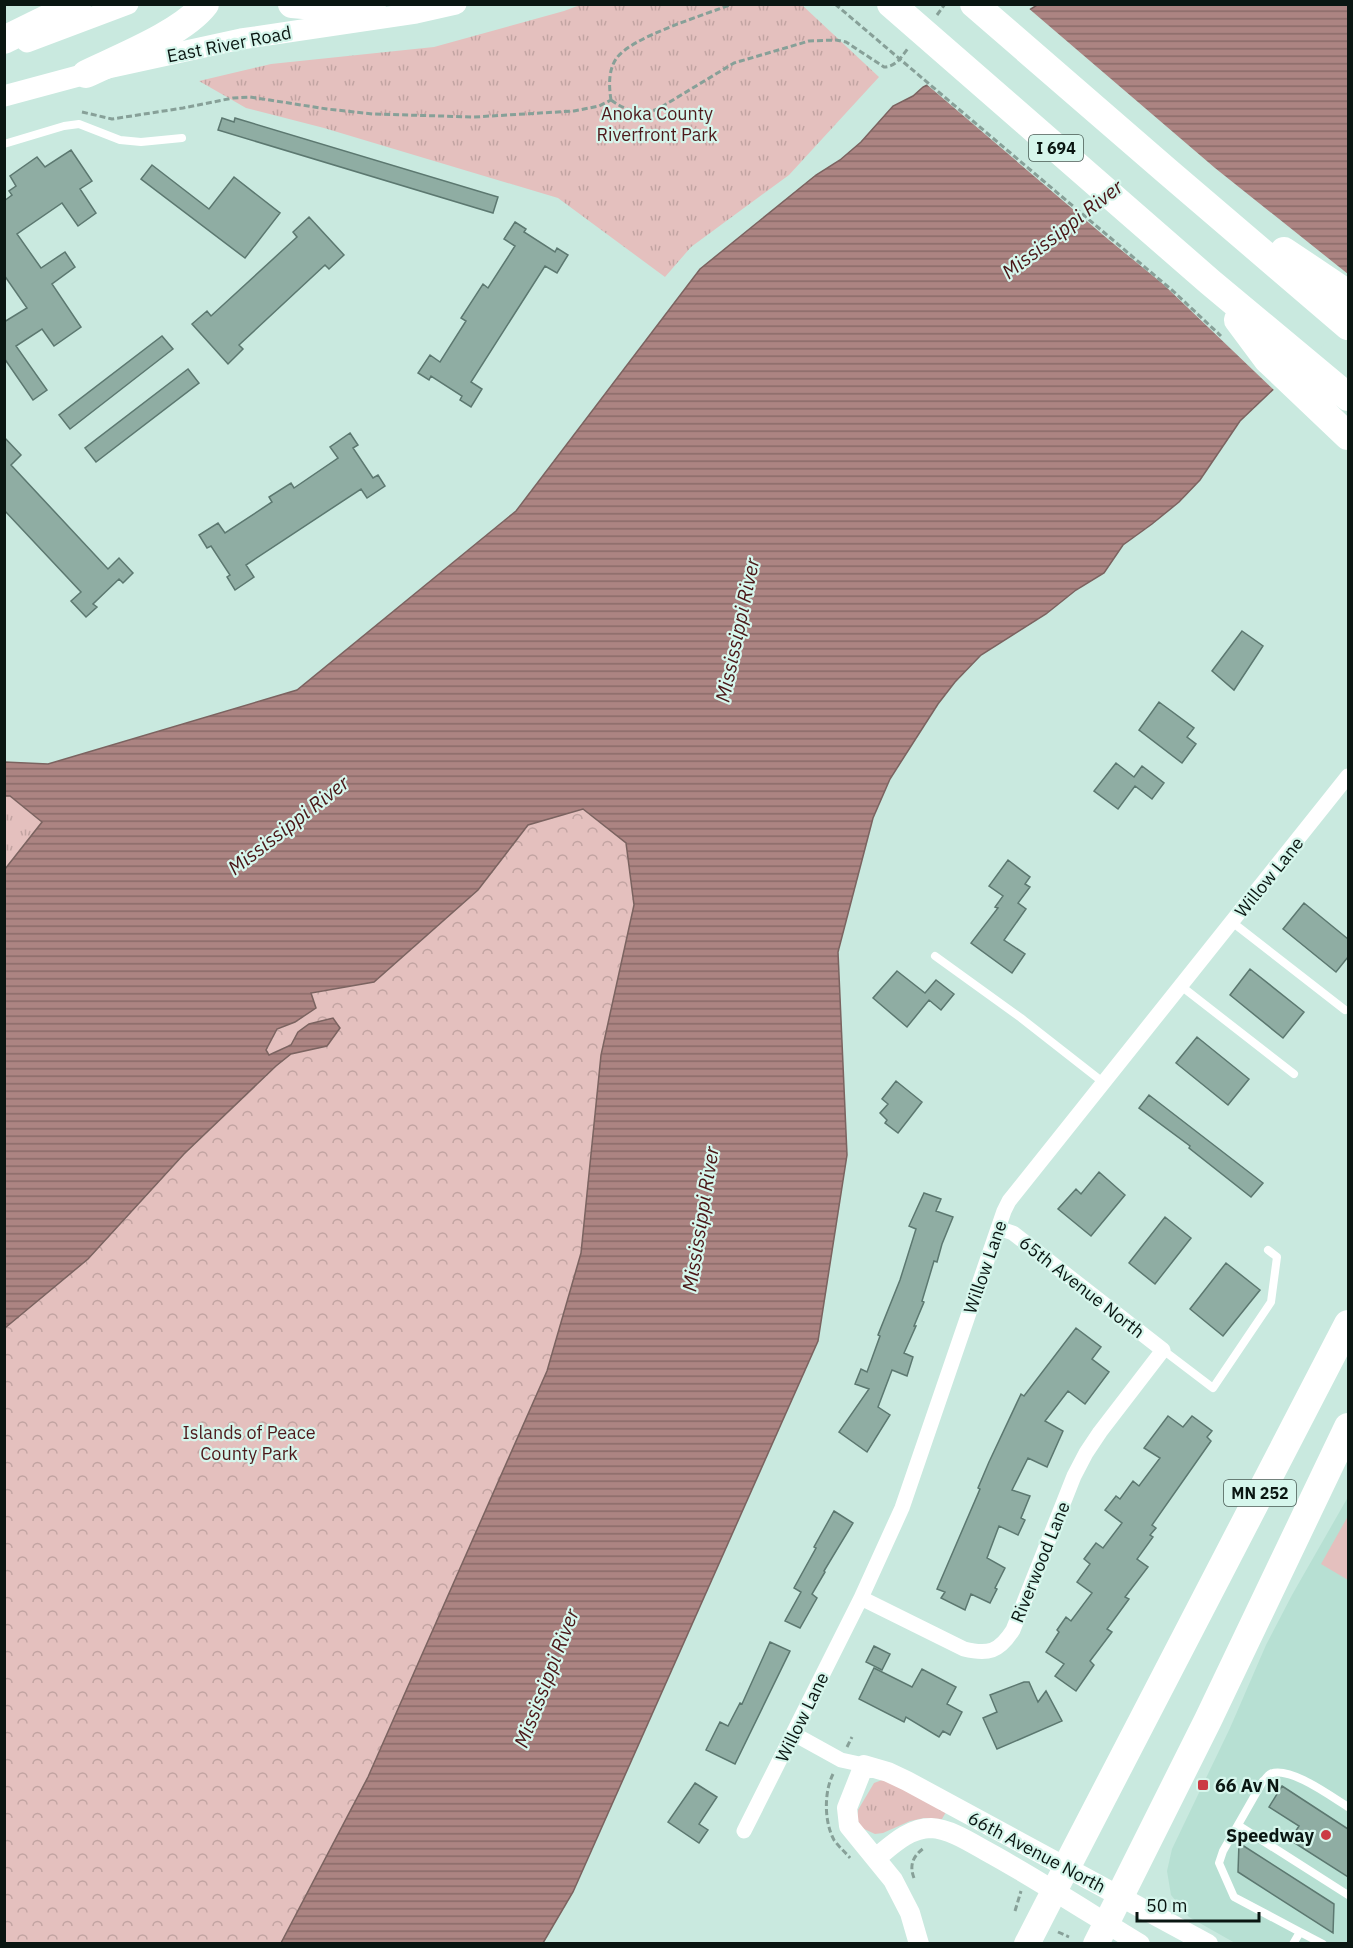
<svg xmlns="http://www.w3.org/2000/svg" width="1353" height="1948" font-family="'IBM Plex Sans',sans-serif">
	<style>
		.built { fill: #b7e0d3 }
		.grass { fill: url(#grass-tufts) }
		.forest { fill: url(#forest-crowns) }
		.pitch { fill: #e4c0be }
		.water { fill: url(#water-rules); stroke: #7b6360; stroke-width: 1.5 }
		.pier { fill: #c9e9df }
		.building { fill: #8fada3; stroke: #5c7870; stroke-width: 1.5 }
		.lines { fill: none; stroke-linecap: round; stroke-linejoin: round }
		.path { stroke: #87a098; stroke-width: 3; stroke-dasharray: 6 3; stroke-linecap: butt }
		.service { stroke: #fff; stroke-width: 8 }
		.minor { stroke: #fff; stroke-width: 15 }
		.tertiary { stroke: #fff; stroke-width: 20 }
		.secondary { stroke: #fff; stroke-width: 21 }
		.trunk { stroke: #fff; stroke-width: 26 }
		.motorway { stroke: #fff; stroke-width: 28 }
		.poi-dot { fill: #cb3b44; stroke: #d6f6ec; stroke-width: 2 }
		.labels { text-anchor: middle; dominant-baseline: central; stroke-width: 4.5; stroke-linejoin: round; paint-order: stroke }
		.shield { fill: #d6f6ec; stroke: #475953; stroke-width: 1.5 }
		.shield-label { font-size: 16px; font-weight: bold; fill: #0a1612 }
		.street-label { font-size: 18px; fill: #0a1612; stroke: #d6f6ec }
		.park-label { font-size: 18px; fill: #4e191b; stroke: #d6f6ec }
		.poi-label { font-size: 18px; font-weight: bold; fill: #0a1612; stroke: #d6f6ec; text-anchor: start }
		.water-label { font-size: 20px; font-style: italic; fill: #491516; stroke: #d6f6ec }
	</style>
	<defs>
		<pattern id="grass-tufts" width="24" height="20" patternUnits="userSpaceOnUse" patternTransform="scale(1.5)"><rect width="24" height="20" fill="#e4c0be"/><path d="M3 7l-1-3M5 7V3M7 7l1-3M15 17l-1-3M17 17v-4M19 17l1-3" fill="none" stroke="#c2a4a2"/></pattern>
		<pattern id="forest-crowns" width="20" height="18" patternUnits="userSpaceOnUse" patternTransform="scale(1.5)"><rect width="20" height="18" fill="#e4c0be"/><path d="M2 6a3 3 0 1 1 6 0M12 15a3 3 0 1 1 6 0" fill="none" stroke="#c2a4a2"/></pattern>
		<pattern id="water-rules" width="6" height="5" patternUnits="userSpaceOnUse" patternTransform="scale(1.5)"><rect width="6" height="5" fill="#ac8482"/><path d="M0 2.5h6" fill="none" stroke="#8a6b69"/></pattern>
	</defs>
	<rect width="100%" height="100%" fill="#c9e9df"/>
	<path class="built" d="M 1348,1497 L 1348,1943 L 1235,1943 L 1189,1917 L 1171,1895 L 1167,1871 L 1172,1849 L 1230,1728 L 1266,1645 L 1292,1595 Z"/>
	<path class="grass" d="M 580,5 L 802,5 L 879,77 L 789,175 L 691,247 L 665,277 L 558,198 L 324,128 L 246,108 L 199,81 L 271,64 L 434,47 L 564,11 Z
		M 5,796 L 10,796 L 42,822 L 5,869 Z
		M 882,1780 L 890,1781 L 946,1812 L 942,1819 L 924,1818 L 910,1821 L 883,1833 L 875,1834 L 862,1828 L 857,1819 L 858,1810 L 874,1783 Z"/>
	<path class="forest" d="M 583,809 L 626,843 L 634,905 L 601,1055 L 581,1253 L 547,1371 L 368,1777 L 281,1943 L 5,1944 L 5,1328 L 88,1259 L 184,1154 L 276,1066 L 291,1054 L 327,1046 L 298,1032 L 291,1045 L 269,1055 L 266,1050 L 277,1029 L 295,1022 L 311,993 L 374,982 L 478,890 L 528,825 Z"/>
	<path class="pitch" d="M 1348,1516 L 1348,1580 L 1321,1564 Z"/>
	<path class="water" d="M 1037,5 L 1348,5 L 1348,318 L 1240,421 L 1200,480 L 1179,502 L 1152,524 L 1123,545 L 1104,573 L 1076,590 L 1046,614 L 981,655 L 955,682 L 938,704 L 890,779 L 873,818 L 838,952 L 847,1155 L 818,1341 L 573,1892 L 543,1943 L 281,1943 L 368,1777 L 547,1371 L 581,1253 L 601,1055 L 634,905 L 626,843 L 583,809 L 528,825 L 478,890 L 374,982 L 311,993 L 316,1008 L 295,1022 L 277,1029 L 266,1050 L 269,1055 L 291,1045 L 298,1032 L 309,1024 L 333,1018 L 340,1028 L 327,1046 L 291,1054 L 276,1066 L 184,1154 L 88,1259 L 5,1328 L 5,869 L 42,822 L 10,796 L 5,796 L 5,762 L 48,764 L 297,690 L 516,511 L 700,269 L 816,175 L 840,160 L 861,142 L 893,106 L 913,96 L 923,87 L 976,59 L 990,35 Z"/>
	<path class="pier" d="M 1027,7 L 1215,168 L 1348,274 L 1348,322 L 1275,391 L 1163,284 L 1109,240 L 925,83 L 974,57 L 988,33 Z"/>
	<path class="building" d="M 222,118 L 234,122 L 235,118 L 498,197 L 493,213 L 218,130 Z
		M 71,150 L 92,181 L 80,189 L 96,213 L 78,226 L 62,203 L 17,234 L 41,268 L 65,252 L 75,267 L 52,284 L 81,327 L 54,346 L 42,329 L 16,346 L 47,390 L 33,400 L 4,358 L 4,322 L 27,308 L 4,275 L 4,201 L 12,195 L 9,191 L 16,186 L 10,176 L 37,157 L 45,167 Z
		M 152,165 L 209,209 L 234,177 L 280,213 L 245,258 L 141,179 Z
		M 309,217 L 344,255 L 329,269 L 325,265 L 239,345 L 243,349 L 228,364 L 192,324 L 207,311 L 211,316 L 297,237 L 293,232 Z
		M 515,222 L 526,229 L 524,232 L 555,252 L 557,248 L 568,255 L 557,273 L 545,266 L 471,382 L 482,389 L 471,407 L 460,400 L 462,396 L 431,376 L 429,380 L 418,373 L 430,355 L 440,362 L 466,321 L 461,318 L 483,284 L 488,288 L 515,246 L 504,239 Z
		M 162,336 L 173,349 L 70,429 L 59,415 Z
		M 188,369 L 199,383 L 96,462 L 85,448 Z
		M 350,433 L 358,445 L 353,448 L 373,478 L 378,475 L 385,486 L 367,498 L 361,489 L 246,565 L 254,577 L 235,590 L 227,577 L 230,575 L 211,546 L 207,548 L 199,535 L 218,523 L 225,533 L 272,502 L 269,497 L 291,483 L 294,488 L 338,458 L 330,447 Z
		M 4,437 L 21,455 L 11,465 L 108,569 L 119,558 L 133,573 L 123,583 L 119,579 L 93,604 L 97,607 L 86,617 L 71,601 L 81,592 L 4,510 Z
		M 1242,631 L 1263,646 L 1234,690 L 1212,671 Z
		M 1159,702 L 1194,728 L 1187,737 L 1196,744 L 1182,763 L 1139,730 Z
		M 1116,763 L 1134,777 L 1142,766 L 1164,783 L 1152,799 L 1135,786 L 1118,809 L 1094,791 Z
		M 1008,860 L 1030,877 L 1025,884 L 1030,887 L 1018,903 L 1026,909 L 1004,940 L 1025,954 L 1012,973 L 971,943 L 998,908 L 995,907 L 1003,896 L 989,886 Z
		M 1304,903 L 1348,939 L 1348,957 L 1336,972 L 1283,929 Z
		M 1250,969 L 1304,1012 L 1283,1038 L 1230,995 Z
		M 897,971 L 925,993 L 936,980 L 954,994 L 941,1010 L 929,1000 L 907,1027 L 873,998 Z
		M 1197,1037 L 1249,1079 L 1228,1105 L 1176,1063 Z
		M 896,1081 L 922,1102 L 898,1133 L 885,1123 L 887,1120 L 880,1113 L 888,1104 L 882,1099 Z
		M 1149,1095 L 1263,1183 L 1251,1197 L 1189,1148 L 1190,1146 L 1139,1108 Z
		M 1099,1172 L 1125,1195 L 1091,1236 L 1058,1209 L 1076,1189 L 1081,1194 Z
		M 924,1193 L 941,1199 L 936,1211 L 953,1217 L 942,1244 L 937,1262 L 934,1261 L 922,1301 L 924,1302 L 914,1326 L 916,1326 L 904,1353 L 913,1357 L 907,1376 L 892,1370 L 878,1407 L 890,1415 L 867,1452 L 839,1432 L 869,1389 L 855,1384 L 861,1369 L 867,1372 L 880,1336 L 878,1335 L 900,1280 L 916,1229 L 909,1226 Z
		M 1165,1217 L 1191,1238 L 1155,1284 L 1129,1263 Z
		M 1226,1263 L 1260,1290 L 1223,1336 L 1190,1309 Z
		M 1076,1328 L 1101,1347 L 1092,1359 L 1109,1372 L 1085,1404 L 1068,1391 L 1045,1421 L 1063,1431 L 1047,1467 L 1028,1458 L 1012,1490 L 1030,1496 L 1021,1518 L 1025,1520 L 1018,1535 L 999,1526 L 987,1558 L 1005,1568 L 995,1588 L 997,1589 L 990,1603 L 971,1594 L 965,1610 L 941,1598 L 945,1592 L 937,1589 L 980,1489 L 978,1488 L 989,1462 L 1021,1394 L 1024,1396 Z
		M 1168,1416 L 1183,1427 L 1192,1416 L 1212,1431 L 1207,1437 L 1211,1441 L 1152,1525 L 1156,1528 L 1150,1535 L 1153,1537 L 1137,1559 L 1148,1567 L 1125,1597 L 1129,1599 L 1107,1629 L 1112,1632 L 1090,1661 L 1094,1665 L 1076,1691 L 1055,1676 L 1064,1664 L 1046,1652 L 1059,1632 L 1057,1630 L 1066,1617 L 1071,1621 L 1092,1593 L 1077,1582 L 1090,1564 L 1084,1559 L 1096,1543 L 1103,1548 L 1122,1523 L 1105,1510 L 1116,1496 L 1120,1499 L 1133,1481 L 1139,1486 L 1160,1458 L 1144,1448 Z
		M 834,1511 L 853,1523 L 824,1571 L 825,1572 L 812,1594 L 817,1598 L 800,1628 L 785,1621 L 801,1592 L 794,1588 L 816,1548 L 814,1547 Z
		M 770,1642 L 790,1651 L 735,1764 L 706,1750 L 720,1722 L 728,1726 L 740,1703 L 742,1704 Z
		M 874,1646 L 890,1654 L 882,1670 L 866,1662 Z
		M 874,1668 L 912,1687 L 922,1669 L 956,1687 L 947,1704 L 962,1712 L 950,1735 L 943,1731 L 939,1737 L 906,1717 L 904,1722 L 859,1699 Z
		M 1024,1682 L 1029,1682 L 1038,1702 L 1046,1691 L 1062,1721 L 997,1749 L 983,1718 L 997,1712 L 990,1695 Z
		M 695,1783 L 717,1797 L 699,1824 L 708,1830 L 699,1843 L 668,1822 Z
		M 1282,1786 L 1348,1829 L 1348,1877 L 1290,1840 L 1299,1826 L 1269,1807 Z
		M 1239,1843 L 1334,1904 L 1333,1933 L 1238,1872 Z"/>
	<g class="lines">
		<path class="path" d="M 835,4 L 1173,291 L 1221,336
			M 937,15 L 945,4
			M 611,100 C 626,111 641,115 658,109 L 734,63 L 809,41 L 836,40 L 846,42 L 884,67 C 896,67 902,56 909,47
			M 611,100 C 609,87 608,71 616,59 C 630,37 705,15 732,4
			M 82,112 L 112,119 L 183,108 L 233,98 L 250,97 L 327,109 L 373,114 L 474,117 L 574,111 L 599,106 L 611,100
			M 847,1747 L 852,1737
			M 833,1774 C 824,1792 824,1822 834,1840 C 839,1847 845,1852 850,1858
			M 914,1878 C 909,1865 913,1856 924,1848
			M 1015,1911 L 1021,1891
			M 1058,1932 L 1069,1937"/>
		<path class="service" d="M 4,144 L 64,126 L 79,124 L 120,140 L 141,142 L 182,138
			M 1232,922 L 1345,1010
			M 935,956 L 1021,1018 L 1104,1083
			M 1181,986 L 1294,1074
			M 1163,1350 L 1213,1388 L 1271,1302 L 1277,1257 L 1268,1250
			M 1238,1825 L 1348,1895
			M 1300,1932 L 1323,1944
			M 1293,1944 L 1300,1932 L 1234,1897 L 1219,1863 L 1223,1851 L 1263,1781 C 1266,1779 1267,1776 1270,1774 C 1289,1765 1332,1797 1348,1807"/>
		<path class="minor" d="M 861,1598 L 964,1649 C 988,1655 999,1652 1013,1630 L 1074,1476 L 1086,1453 L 1100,1432 L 1163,1350 L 1013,1233 L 998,1228
			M 794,1734 L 841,1760 L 864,1765
			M 744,1831 L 861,1598 L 902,1508 L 1004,1211 L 1009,1201 L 1348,776"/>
		<path class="tertiary" d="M 876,1858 C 892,1845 909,1828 931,1828 C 950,1829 970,1842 986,1851 C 1039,1880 1089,1913 1140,1944
			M 919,1944 L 910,1913 L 893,1880 L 849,1826 L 847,1808 L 864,1765 L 888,1772 L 907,1781 L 1208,1944"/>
		<path class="secondary" d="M 27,42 L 128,4
			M 4,96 L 108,68 L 241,39 L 416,13 L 456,4"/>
		<path class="trunk" d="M 1027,1944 L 1066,1868
			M 1096,1944 L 1120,1896"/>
		<path class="motorway" d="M 292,4 L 315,6 L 372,4
			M 891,4 L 1210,282 L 1348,397
			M 974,4 L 1168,172 L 1348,326
			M 4,40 L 77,4
			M 86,74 C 119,58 183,33 205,4
			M 1284,251 L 1348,294
			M 1238,320 L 1267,359 L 1348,436
			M 1066,1868 L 1348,1324
			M 1120,1896 L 1208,1720 L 1348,1427"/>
	</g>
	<g class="poi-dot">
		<rect x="1197" y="1779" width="12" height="12" rx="3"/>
		<circle cx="1326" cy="1835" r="6"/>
	</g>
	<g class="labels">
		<g class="shield">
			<rect x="1029" y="135" width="54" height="26" rx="4.5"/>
			<rect x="1224" y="1480" width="72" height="26" rx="4.5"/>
		</g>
		<g class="shield-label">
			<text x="1056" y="148">I 694</text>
			<text x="1260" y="1493">MN 252</text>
		</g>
		<g class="street-label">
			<text transform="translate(229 44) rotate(-11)">East River Road</text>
			<text transform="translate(1269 877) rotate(-51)">Willow Lane</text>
			<text transform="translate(985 1267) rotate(-71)">Willow Lane</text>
			<text transform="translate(1082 1287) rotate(38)">65th Avenue North</text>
			<text transform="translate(1040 1562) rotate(-68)">Riverwood Lane</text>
			<text transform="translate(802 1717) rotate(-64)">Willow Lane</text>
			<text transform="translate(1037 1852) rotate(28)">66th Avenue North</text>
		</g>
		<g class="park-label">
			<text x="657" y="113">Anoka County<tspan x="657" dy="21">Riverfront Park</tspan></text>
			<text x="249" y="1432">Islands of Peace<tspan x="249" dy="21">County Park</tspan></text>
		</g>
		<g class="poi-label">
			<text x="1215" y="1785">66 Av N</text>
			<text x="1314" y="1835" text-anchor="end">Speedway</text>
		</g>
		<g class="water-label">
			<text transform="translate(1062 229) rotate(-38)">Mississippi River</text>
			<text transform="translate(737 630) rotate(-78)">Mississippi River</text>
			<text transform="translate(288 825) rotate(-38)">Mississippi River</text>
			<text transform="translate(700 1219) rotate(-81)">Mississippi River</text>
			<text transform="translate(546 1678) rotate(-69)">Mississippi River</text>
		</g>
	</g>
	<rect width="1353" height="1948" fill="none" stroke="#0a1612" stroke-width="12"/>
	<path d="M1137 1912v9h122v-9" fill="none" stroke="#0a1612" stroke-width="3"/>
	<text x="1146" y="1912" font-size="18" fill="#0a1612" stroke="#d6f6ec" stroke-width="4.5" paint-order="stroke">50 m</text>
</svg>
